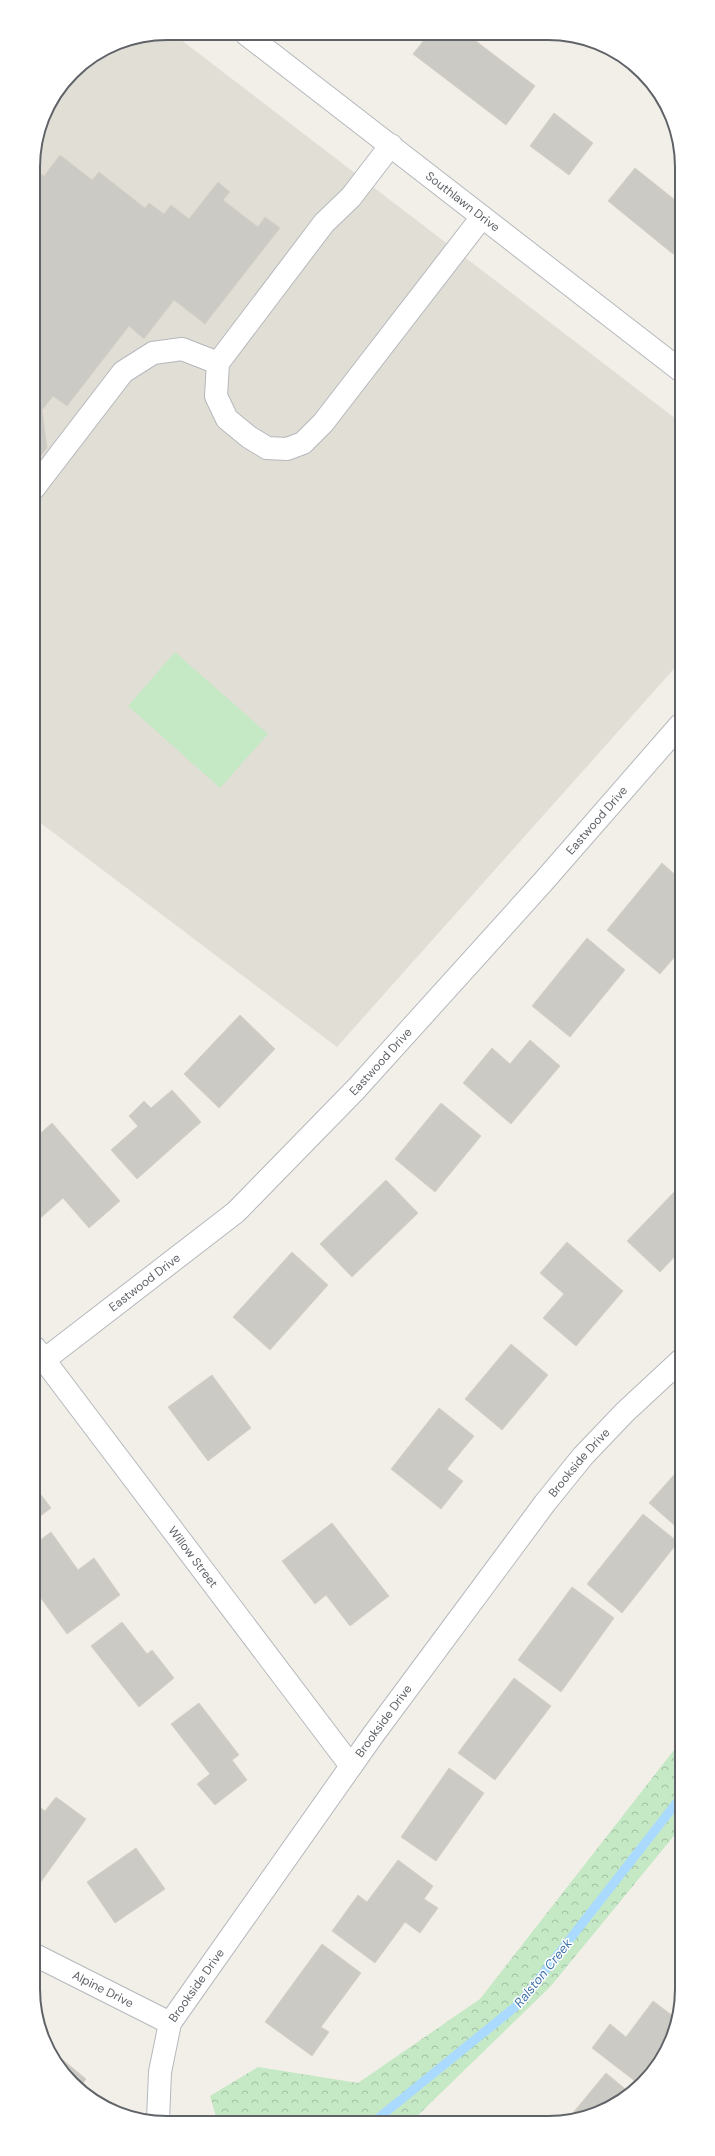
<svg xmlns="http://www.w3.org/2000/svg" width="715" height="2156" font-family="'DM Sans',sans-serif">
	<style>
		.education { fill: #e1ded6 }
		.forest { fill: url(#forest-crowns) }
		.pitch { fill: #c5e8c5 }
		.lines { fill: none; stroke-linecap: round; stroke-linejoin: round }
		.stream { stroke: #aadaff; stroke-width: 9 }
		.building { fill: #cccac5; stroke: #d6d1c6 }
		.minor-casing { stroke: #b5b8bc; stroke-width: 24 }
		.minor { stroke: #fff; stroke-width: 22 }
		.labels { text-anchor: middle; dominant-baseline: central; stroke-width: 3; stroke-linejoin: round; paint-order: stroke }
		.street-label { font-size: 12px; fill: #5f6368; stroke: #fff }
		.water-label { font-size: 13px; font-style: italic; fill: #4174aa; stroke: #fff }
		.rim { fill: none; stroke: #5f6368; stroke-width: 2 }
	</style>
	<defs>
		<pattern id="forest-crowns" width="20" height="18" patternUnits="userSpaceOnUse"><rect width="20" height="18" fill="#c5e8c5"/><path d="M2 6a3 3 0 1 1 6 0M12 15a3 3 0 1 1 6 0" fill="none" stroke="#a3c0a4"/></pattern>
	</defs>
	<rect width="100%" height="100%" fill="#f1efe8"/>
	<path class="education" d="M 167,33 L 172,33 L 680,422 L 680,662 L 337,1047 L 34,818 L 33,158 L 47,108 L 78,66 L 116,43 Z"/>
	<path class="forest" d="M 681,1741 L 682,1826 L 550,1987 L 413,2120 L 217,2120 L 210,2096 L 258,2067 L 358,2083 L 480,1999 Z"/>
	<path class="pitch" d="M 175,652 L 268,734 L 220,788 L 128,706 Z"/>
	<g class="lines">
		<path class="stream" d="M 376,2120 L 520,2003 L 681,1797"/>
	</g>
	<path class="building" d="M 428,35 L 468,35 L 535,86 L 506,125 L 413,54 Z
		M 554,113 L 593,143 L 569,175 L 530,146 Z
		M 60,155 L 92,180 L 99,172 L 145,208 L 149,203 L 164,214 L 171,205 L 189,219 L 218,182 L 230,192 L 223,200 L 258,227 L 265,217 L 280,228 L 205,324 L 174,300 L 144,339 L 129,326 L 67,406 L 53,396 L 42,410 L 47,448 L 34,464 L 33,168 L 44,176 Z
		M 635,168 L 680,204 L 680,246 L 673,254 L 608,201 Z
		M 662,863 L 680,879 L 680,955 L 678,953 L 660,974 L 607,930 Z
		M 587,938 L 625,970 L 570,1037 L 532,1006 Z
		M 240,1015 L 275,1049 L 219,1108 L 184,1074 Z
		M 530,1040 L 560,1066 L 511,1124 L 463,1083 L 492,1048 L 510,1064 Z
		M 172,1090 L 201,1122 L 137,1179 L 111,1150 L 138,1126 L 129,1116 L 144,1101 L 151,1108 Z
		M 441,1103 L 481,1136 L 435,1192 L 395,1159 Z
		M 52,1123 L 120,1201 L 89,1228 L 63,1198 L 36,1222 L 35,1221 L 34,1139 Z
		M 386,1180 L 418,1213 L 352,1277 L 320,1244 Z
		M 677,1189 L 681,1193 L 681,1250 L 660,1272 L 627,1241 Z
		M 567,1242 L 623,1291 L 576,1346 L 543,1318 L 564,1294 L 540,1273 Z
		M 292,1252 L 328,1285 L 270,1350 L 233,1317 Z
		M 511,1344 L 548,1375 L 502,1430 L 465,1399 Z
		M 212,1375 L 251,1428 L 208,1461 L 168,1407 Z
		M 439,1408 L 474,1436 L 447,1469 L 463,1481 L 441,1509 L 391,1469 Z
		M 681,1467 L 681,1531 L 649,1503 Z
		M 35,1487 L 51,1508 L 35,1520 Z
		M 643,1514 L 678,1542 L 622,1613 L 587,1584 Z
		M 332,1523 L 389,1596 L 350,1626 L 326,1595 L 315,1604 L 282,1561 Z
		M 51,1532 L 78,1570 L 94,1558 L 120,1595 L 67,1634 L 35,1590 L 35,1544 Z
		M 572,1587 L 614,1618 L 561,1692 L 518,1660 Z
		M 122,1622 L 147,1654 L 152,1650 L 174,1678 L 139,1707 L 91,1646 Z
		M 514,1678 L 551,1706 L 495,1780 L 458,1753 Z
		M 199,1703 L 239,1755 L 232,1760 L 247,1780 L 215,1805 L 197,1784 L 210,1774 L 171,1724 Z
		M 449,1768 L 484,1793 L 436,1861 L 401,1837 Z
		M 56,1797 L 86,1819 L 40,1883 L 35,1880 L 35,1804 L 45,1811 Z
		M 136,1848 L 165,1889 L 115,1923 L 87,1882 Z
		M 398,1860 L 433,1886 L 424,1899 L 438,1908 L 420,1933 L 405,1922 L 375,1963 L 332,1931 L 358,1895 L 367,1902 Z
		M 322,1944 L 361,1973 L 321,2027 L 329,2032 L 312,2056 L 265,2022 Z
		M 682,1975 L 682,1987 L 676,1982 Z
		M 653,2001 L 677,2019 L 672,2040 L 649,2078 L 640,2085 L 592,2048 L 610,2024 L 626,2037 Z
		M 46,2046 L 86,2079 L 79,2088 L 72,2084 Z
		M 606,2073 L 630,2093 L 615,2105 L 574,2120 L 567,2120 Z"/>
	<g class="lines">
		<g class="minor-casing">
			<g id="minor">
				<path id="s1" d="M 246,34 L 680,370"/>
				<path d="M 391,145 L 351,197 L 324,223 L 218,363 L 216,396 L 227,419 L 249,437 L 267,448 L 287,449 L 303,443 L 323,423 L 482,217"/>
				<path d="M 34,488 L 123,372 L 153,353 L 182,349 L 218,363"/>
				<path id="s2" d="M 35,1348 L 351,1766"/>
				<path id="s3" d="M 44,1360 L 236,1212 L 357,1088 L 543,882 L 680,725"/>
				<path id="s4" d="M 35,1955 L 170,2023"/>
				<path id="s5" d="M 158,2120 L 160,2072 L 170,2023 L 373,1735 L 545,1503 L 583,1456 L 625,1412 L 681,1360"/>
			</g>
		</g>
		<use href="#minor" class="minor"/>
	</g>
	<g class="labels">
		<g class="street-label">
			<text stroke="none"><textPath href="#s1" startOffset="274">Southlawn Drive</textPath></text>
			<text stroke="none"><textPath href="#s3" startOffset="775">Eastwood Drive</textPath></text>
			<text stroke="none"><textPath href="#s3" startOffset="451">Eastwood Drive</textPath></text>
			<text stroke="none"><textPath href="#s3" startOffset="127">Eastwood Drive</textPath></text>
			<text stroke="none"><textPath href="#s5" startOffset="792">Brookside Drive</textPath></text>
			<text stroke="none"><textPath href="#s2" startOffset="262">Willow Street</textPath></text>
			<text stroke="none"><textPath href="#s5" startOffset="468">Brookside Drive</textPath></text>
			<text stroke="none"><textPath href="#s5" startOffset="144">Brookside Drive</textPath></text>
			<text stroke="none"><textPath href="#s4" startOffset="76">Alpine Drive</textPath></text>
		</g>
		<g class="water-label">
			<text transform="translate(543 1973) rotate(-51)">Ralston Creek</text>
		</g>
	</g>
	<path d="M0 0H715V2156H0ZM167 40H548A127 127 0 0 1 675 167V1989A127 127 0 0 1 548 2116H167A127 127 0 0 1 40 1989V167A127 127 0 0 1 167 40Z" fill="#fff" fill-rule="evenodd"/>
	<path class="rim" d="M167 40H548A127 127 0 0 1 675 167V1989A127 127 0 0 1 548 2116H167A127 127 0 0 1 40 1989V167A127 127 0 0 1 167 40Z"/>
</svg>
